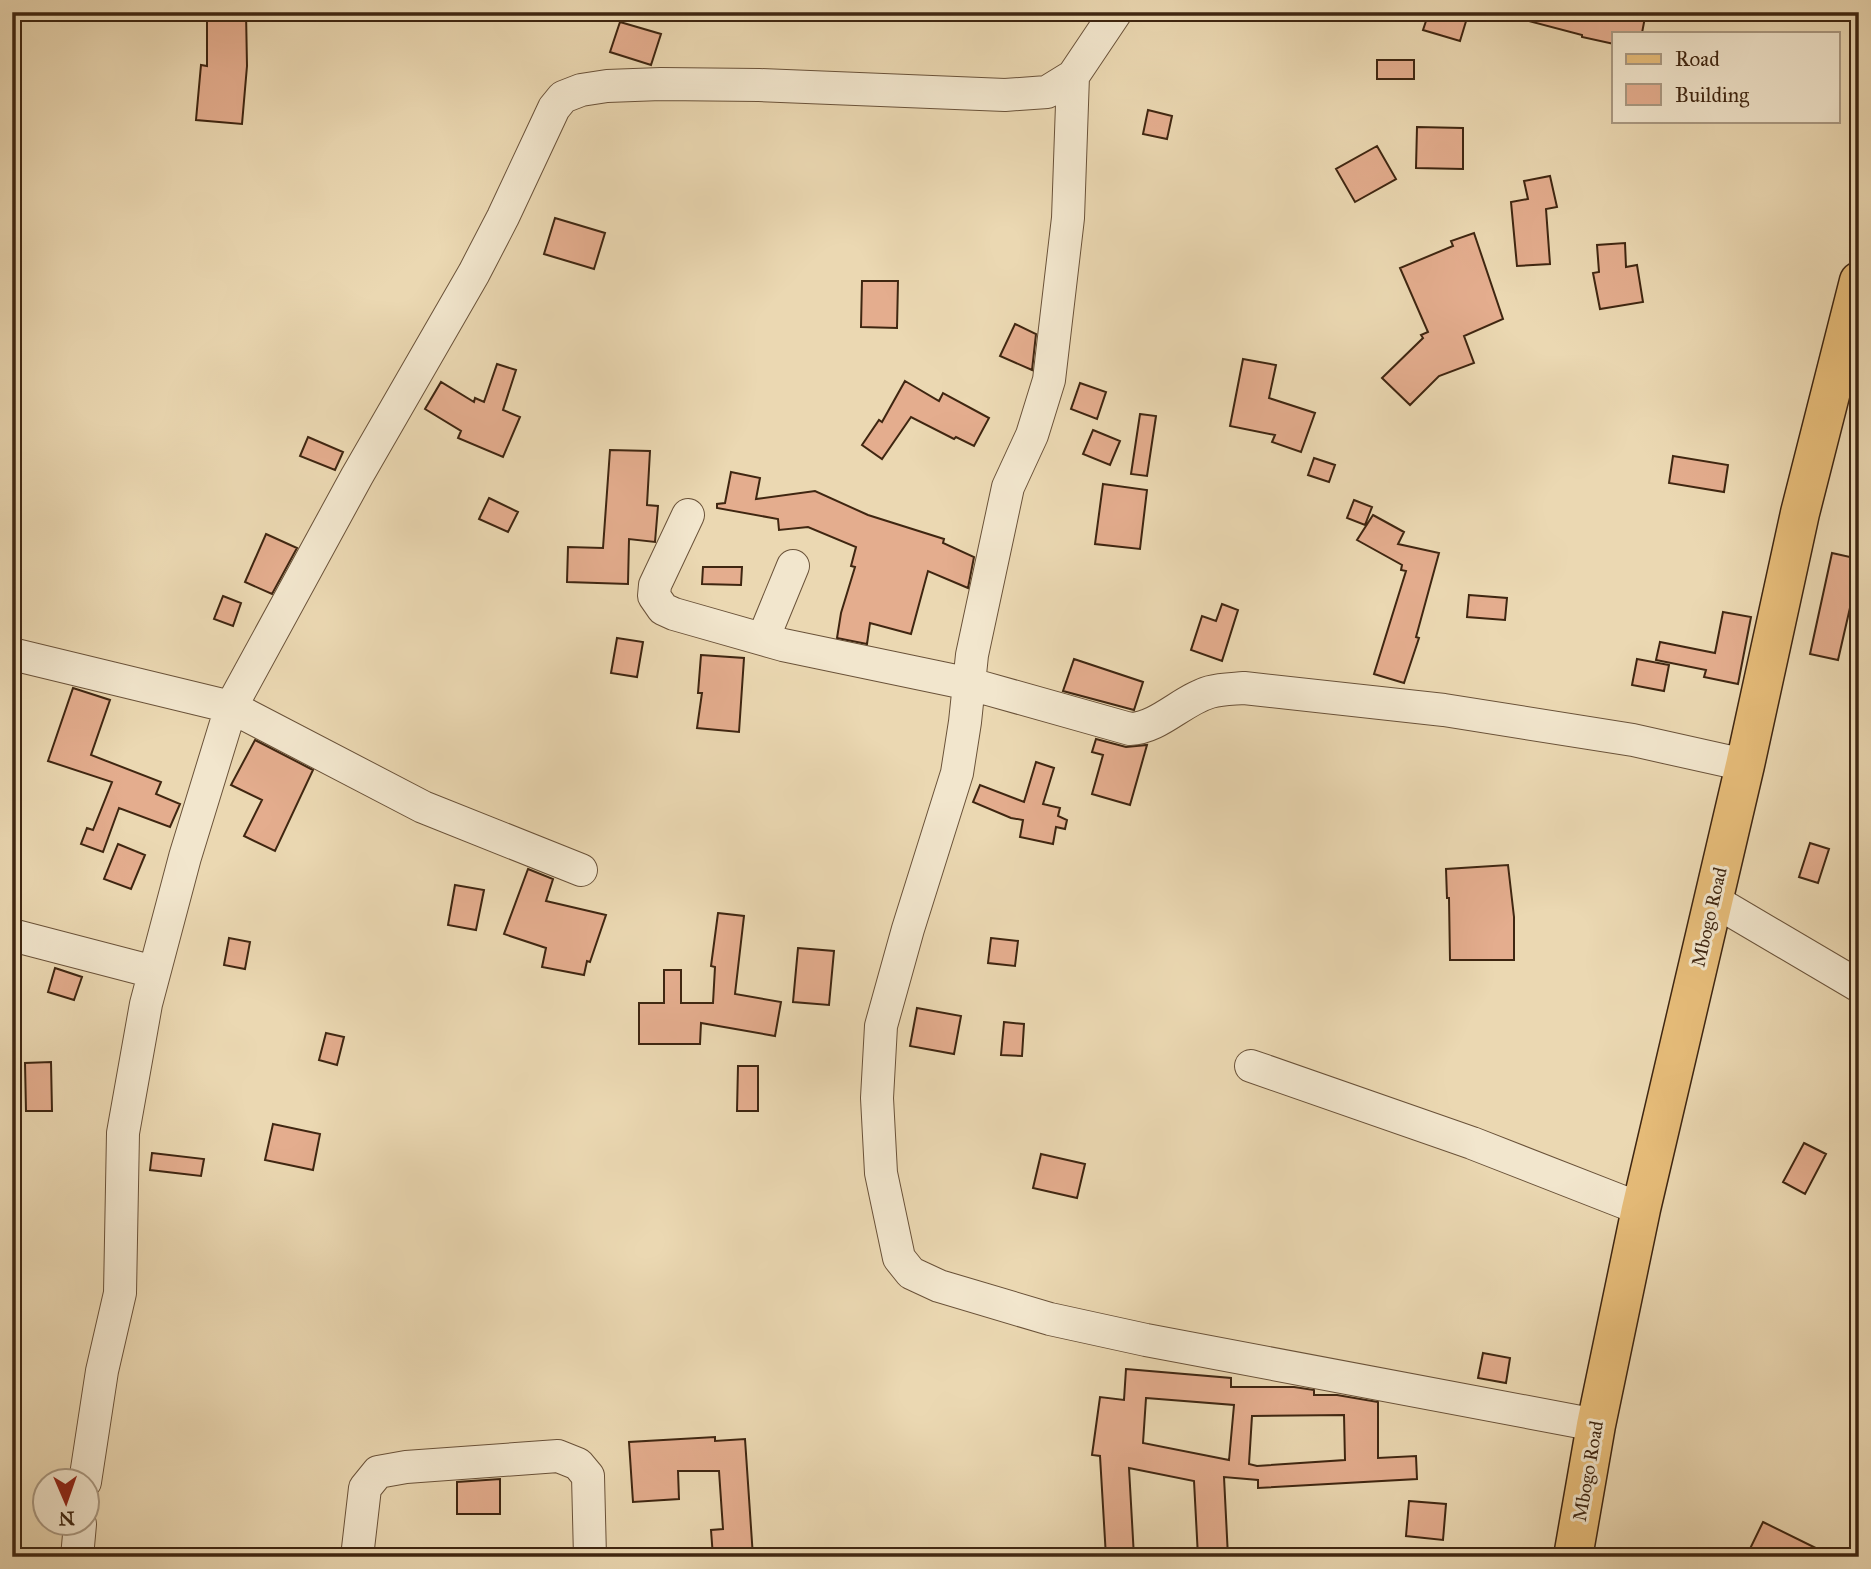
<svg xmlns="http://www.w3.org/2000/svg" width="1871" height="1569" font-family="'IM FELL Great Primer',serif">
	<style>
		.building { fill: #e4ad8e; stroke: #3f2611; stroke-width: 2; fill-rule: evenodd }
		.lines { fill: none; stroke-linecap: round; stroke-linejoin: round }
		.minor-casing { stroke: #6a5239; stroke-width: 34 }
		.major-casing { stroke: #3f2611; stroke-width: 41 }
		.minor { stroke: #f2e6cd; stroke-width: 32 }
		.major { stroke: #e6bc79; stroke-width: 38 }
		.labels { text-anchor: middle; dominant-baseline: central; stroke-width: 6; stroke-linejoin: round; paint-order: stroke }
		.street-label { font-size: 19px; fill: #3f2611; stroke: #f2e6cd }
	</style>
	<rect width="100%" height="100%" fill="#ebd8b2"/>
	<filter id="stains"><feTurbulence type="fractalNoise" baseFrequency=".00286" numOctaves="4"/><feColorMatrix values="0 0 0 0 .2 0 0 0 0 .09 0 0 0 0 .02 0 0 0 .5 -.17"/></filter>
	<radialGradient id="worn" r=".72"><stop offset=".6" stop-color="#630" stop-opacity="0"/><stop offset="1" stop-color="#630" stop-opacity=".3"/></radialGradient>
	<path class="building" d="M 207,12 L 246,12 L 247,66 L 242,124 L 196,120 L 201,65 L 207,66 Z
		M 1429,12 L 1447,12 L 1467,18 L 1460,41 L 1423,30 Z
		M 1518,12 L 1646,12 L 1642,33 L 1614,33 L 1614,44 L 1582,37 L 1582,35 L 1517,18 Z
		M 620,22 L 661,34 L 651,65 L 610,52 Z
		M 1377,60 L 1414,60 L 1414,79 L 1377,79 Z
		M 1148,110 L 1172,116 L 1167,139 L 1143,134 Z
		M 1417,127 L 1463,128 L 1463,169 L 1416,168 Z
		M 1377,146 L 1396,179 L 1355,202 L 1336,169 Z
		M 1550,176 L 1557,207 L 1546,209 L 1550,264 L 1517,266 L 1511,202 L 1528,199 L 1524,181 Z
		M 555,218 L 605,233 L 594,269 L 544,254 Z
		M 1474,233 L 1503,319 L 1464,336 L 1474,363 L 1439,376 L 1410,405 L 1382,378 L 1423,338 L 1421,335 L 1428,332 L 1400,268 L 1453,246 L 1451,241 Z
		M 1625,243 L 1626,267 L 1637,265 L 1643,302 L 1600,309 L 1593,273 L 1599,272 L 1597,245 Z
		M 862,281 L 898,281 L 897,328 L 861,327 Z
		M 1015,324 L 1036,334 L 1032,370 L 1000,356 Z
		M 1243,359 L 1276,365 L 1269,398 L 1315,413 L 1301,452 L 1272,442 L 1275,435 L 1230,426 Z
		M 497,364 L 516,370 L 503,410 L 520,417 L 503,457 L 458,438 L 461,431 L 425,409 L 441,382 L 474,402 L 475,398 L 484,402 Z
		M 905,381 L 939,401 L 943,393 L 989,418 L 974,446 L 956,437 L 954,439 L 911,417 L 882,459 L 862,445 L 879,420 L 882,422 Z
		M 1080,383 L 1106,392 L 1097,419 L 1071,409 Z
		M 1140,414 L 1156,416 L 1147,476 L 1131,474 Z
		M 1093,430 L 1120,441 L 1110,465 L 1083,454 Z
		M 308,437 L 343,452 L 335,470 L 300,456 Z
		M 610,450 L 650,451 L 647,505 L 658,506 L 655,542 L 629,539 L 628,584 L 567,582 L 568,547 L 603,548 Z
		M 1673,456 L 1728,465 L 1724,492 L 1669,483 Z
		M 1314,458 L 1335,465 L 1329,482 L 1308,475 Z
		M 731,472 L 760,478 L 756,499 L 815,491 L 868,515 L 944,539 L 943,543 L 974,557 L 968,588 L 928,571 L 911,634 L 870,623 L 867,644 L 837,638 L 841,613 L 855,567 L 851,566 L 856,547 L 808,527 L 779,530 L 778,519 L 717,508 L 717,504 L 725,503 Z
		M 1103,484 L 1147,490 L 1140,549 L 1095,544 Z
		M 489,498 L 518,512 L 508,532 L 479,519 Z
		M 1354,500 L 1372,507 L 1365,525 L 1347,518 Z
		M 1373,515 L 1404,532 L 1398,544 L 1439,553 L 1416,637 L 1419,638 L 1404,683 L 1374,674 L 1406,571 L 1401,570 L 1402,565 L 1357,540 Z
		M 266,534 L 297,548 L 272,594 L 245,582 Z
		M 1832,553 L 1859,559 L 1859,587 L 1855,586 L 1838,660 L 1810,654 Z
		M 703,567 L 742,567 L 741,585 L 702,584 Z
		M 1469,595 L 1507,598 L 1505,620 L 1467,617 Z
		M 223,596 L 241,603 L 233,626 L 214,619 Z
		M 1222,604 L 1238,610 L 1222,661 L 1191,650 L 1202,616 L 1216,621 Z
		M 1723,612 L 1751,617 L 1738,684 L 1704,677 L 1706,670 L 1656,660 L 1660,642 L 1715,653 Z
		M 617,638 L 643,642 L 637,677 L 611,673 Z
		M 701,655 L 744,658 L 739,732 L 697,728 L 702,693 L 698,693 Z
		M 1074,659 L 1143,682 L 1134,710 L 1063,691 Z
		M 1637,659 L 1669,665 L 1664,691 L 1632,685 Z
		M 73,688 L 110,700 L 91,755 L 161,782 L 156,794 L 180,804 L 170,827 L 119,808 L 103,852 L 81,844 L 87,828 L 93,830 L 112,782 L 48,761 Z
		M 1096,739 L 1126,747 L 1147,745 L 1130,805 L 1092,794 L 1103,755 L 1092,752 Z
		M 255,740 L 313,770 L 275,851 L 244,836 L 262,800 L 231,785 Z
		M 1036,762 L 1054,768 L 1043,804 L 1060,808 L 1058,816 L 1067,820 L 1065,829 L 1056,827 L 1053,844 L 1020,837 L 1023,820 L 1011,818 L 973,802 L 980,785 L 1024,802 Z
		M 1810,843 L 1829,849 L 1818,883 L 1799,877 Z
		M 118,844 L 145,855 L 131,889 L 104,879 Z
		M 1508,865 L 1514,917 L 1514,960 L 1450,960 L 1449,898 L 1447,898 L 1446,869 Z
		M 528,869 L 553,879 L 546,901 L 606,915 L 590,962 L 587,961 L 584,975 L 542,967 L 546,948 L 504,934 Z
		M 455,885 L 484,890 L 476,930 L 448,925 Z
		M 718,913 L 744,916 L 735,994 L 781,1002 L 775,1036 L 701,1023 L 700,1044 L 639,1044 L 639,1003 L 664,1003 L 664,970 L 681,970 L 681,1003 L 713,1003 L 715,967 L 711,966 Z
		M 229,938 L 250,942 L 245,969 L 224,965 Z
		M 991,938 L 1018,941 L 1015,966 L 988,963 Z
		M 798,948 L 834,951 L 829,1005 L 793,1002 Z
		M 55,968 L 82,977 L 74,1000 L 48,992 Z
		M 917,1008 L 961,1016 L 954,1054 L 910,1046 Z
		M 1004,1022 L 1024,1024 L 1022,1056 L 1001,1055 Z
		M 326,1033 L 344,1037 L 337,1065 L 319,1060 Z
		M 51,1062 L 52,1111 L 26,1111 L 25,1063 Z
		M 738,1066 L 758,1066 L 758,1111 L 737,1111 Z
		M 273,1124 L 320,1134 L 313,1170 L 265,1160 Z
		M 1804,1143 L 1826,1154 L 1805,1194 L 1783,1182 Z
		M 152,1153 L 204,1159 L 201,1176 L 150,1170 Z
		M 1041,1154 L 1085,1164 L 1077,1198 L 1033,1188 Z
		M 1483,1353 L 1510,1358 L 1506,1383 L 1478,1378 Z
		M 1126,1369 L 1231,1378 L 1231,1387 L 1294,1387 L 1314,1390 L 1314,1395 L 1337,1395 L 1378,1402 L 1378,1458 L 1416,1456 L 1417,1479 L 1258,1488 L 1258,1480 L 1224,1477 L 1228,1557 L 1198,1557 L 1194,1481 L 1129,1468 L 1134,1557 L 1106,1557 L 1100,1456 L 1092,1455 L 1100,1397 L 1124,1400 ZM 1146,1398 L 1234,1405 L 1229,1460 L 1143,1443 ZM 1344,1415 L 1345,1460 L 1257,1466 L 1249,1464 L 1252,1416 Z
		M 715,1437 L 715,1441 L 745,1439 L 753,1557 L 713,1557 L 711,1530 L 723,1529 L 719,1471 L 678,1471 L 679,1499 L 633,1502 L 629,1442 Z
		M 500,1479 L 500,1514 L 457,1514 L 457,1482 Z
		M 1409,1501 L 1446,1504 L 1443,1540 L 1406,1536 Z
		M 1763,1522 L 1834,1557 L 1746,1557 Z"/>
	<g class="lines">
		<g class="minor-casing">
			<path id="minor" d="M 1073,76 L 1068,218 L 1049,380 L 1032,435 L 1008,487 L 972,655 L 965,722 L 957,773 L 908,929 L 881,1026 L 877,1098 L 881,1173 L 899,1258 L 911,1273 L 939,1286 L 1050,1319 L 1146,1340 L 1596,1425
				M 688,515 L 655,585 L 654,596 L 663,609 L 674,614 L 783,645 L 970,684 L 1130,729 C 1159,728 1182,700 1210,692 C 1221,689 1233,689 1244,688 L 1444,710 L 1633,740 L 1745,765
				M 763,639 L 793,566
				M 12,654 L 231,707 L 423,807 L 581,870
				M 1713,900 L 1859,986
				M 12,935 L 154,972
				M 1251,1066 L 1472,1143 L 1641,1209
				M 85,1482 L 102,1371 L 120,1293 L 123,1133 L 146,1004 L 185,857 L 231,707 L 357,476 L 474,273 L 503,217 L 554,108 L 563,97 L 581,90 L 607,86 L 661,84 L 759,85 L 1005,95 L 1047,92 L 1073,76 L 1116,12
				M 77,1557 L 80,1524
				M 357,1557 L 365,1488 L 378,1472 L 406,1467 L 558,1456 L 578,1464 L 588,1476 L 590,1557"/>
		</g>
		<g class="major-casing">
			<path id="major" d="M 1573,1557 L 1596,1425 L 1641,1209 L 1745,765 L 1800,513 L 1859,281"/>
		</g>
		<use href="#minor" class="minor"/>
		<use href="#major" class="major"/>
	</g>
	<g class="labels">
		<g class="street-label">
			<text transform="translate(1709 917) rotate(-77)">Mbogo Road</text>
			<text transform="translate(1588 1471) rotate(-80)">Mbogo Road</text>
		</g>
	</g>
	<rect width="1871" height="1569" fill="none" stroke="#ebd8b2" stroke-width="42"/>
	<rect x="14" y="14" width="1843" height="1541" fill="none" stroke="#3f2611" stroke-width="3.5"/>
	<rect x="21" y="21" width="1829" height="1527" fill="none" stroke="#3f2611" stroke-width="2"/>
	<rect x="1612" y="32" width="228" height="91" fill="#f2e6cd" stroke="#aa9982" stroke-width="2"/>
	<rect x="1626" y="54" width="35" height="10" fill="#e6bc79" stroke="#aa9982" stroke-width="2"/>
	<text x="1675" y="66" font-size="21" fill="#3f2611">Road</text>
	<rect x="1626" y="84" width="35" height="21" fill="#e4ad8e" stroke="#aa9982" stroke-width="2"/>
	<text x="1675" y="102" font-size="21" fill="#3f2611">Building</text>
	<g transform="translate(66 1502) rotate(178)"><circle r="33" fill="#f2e6cd" stroke="#aa9982" stroke-width="2"/>
	<path d="M0-5L12 26L0 18L-12 26Z" fill="#8f2418"/>
	<text y="-10" font-size="19" font-weight="bold" text-anchor="middle" fill="#3f2611">N</text>
	</g>
	<rect width="100%" height="100%" filter="url(#stains)"/>
	<rect width="100%" height="100%" fill="url(#worn)"/>
</svg>
